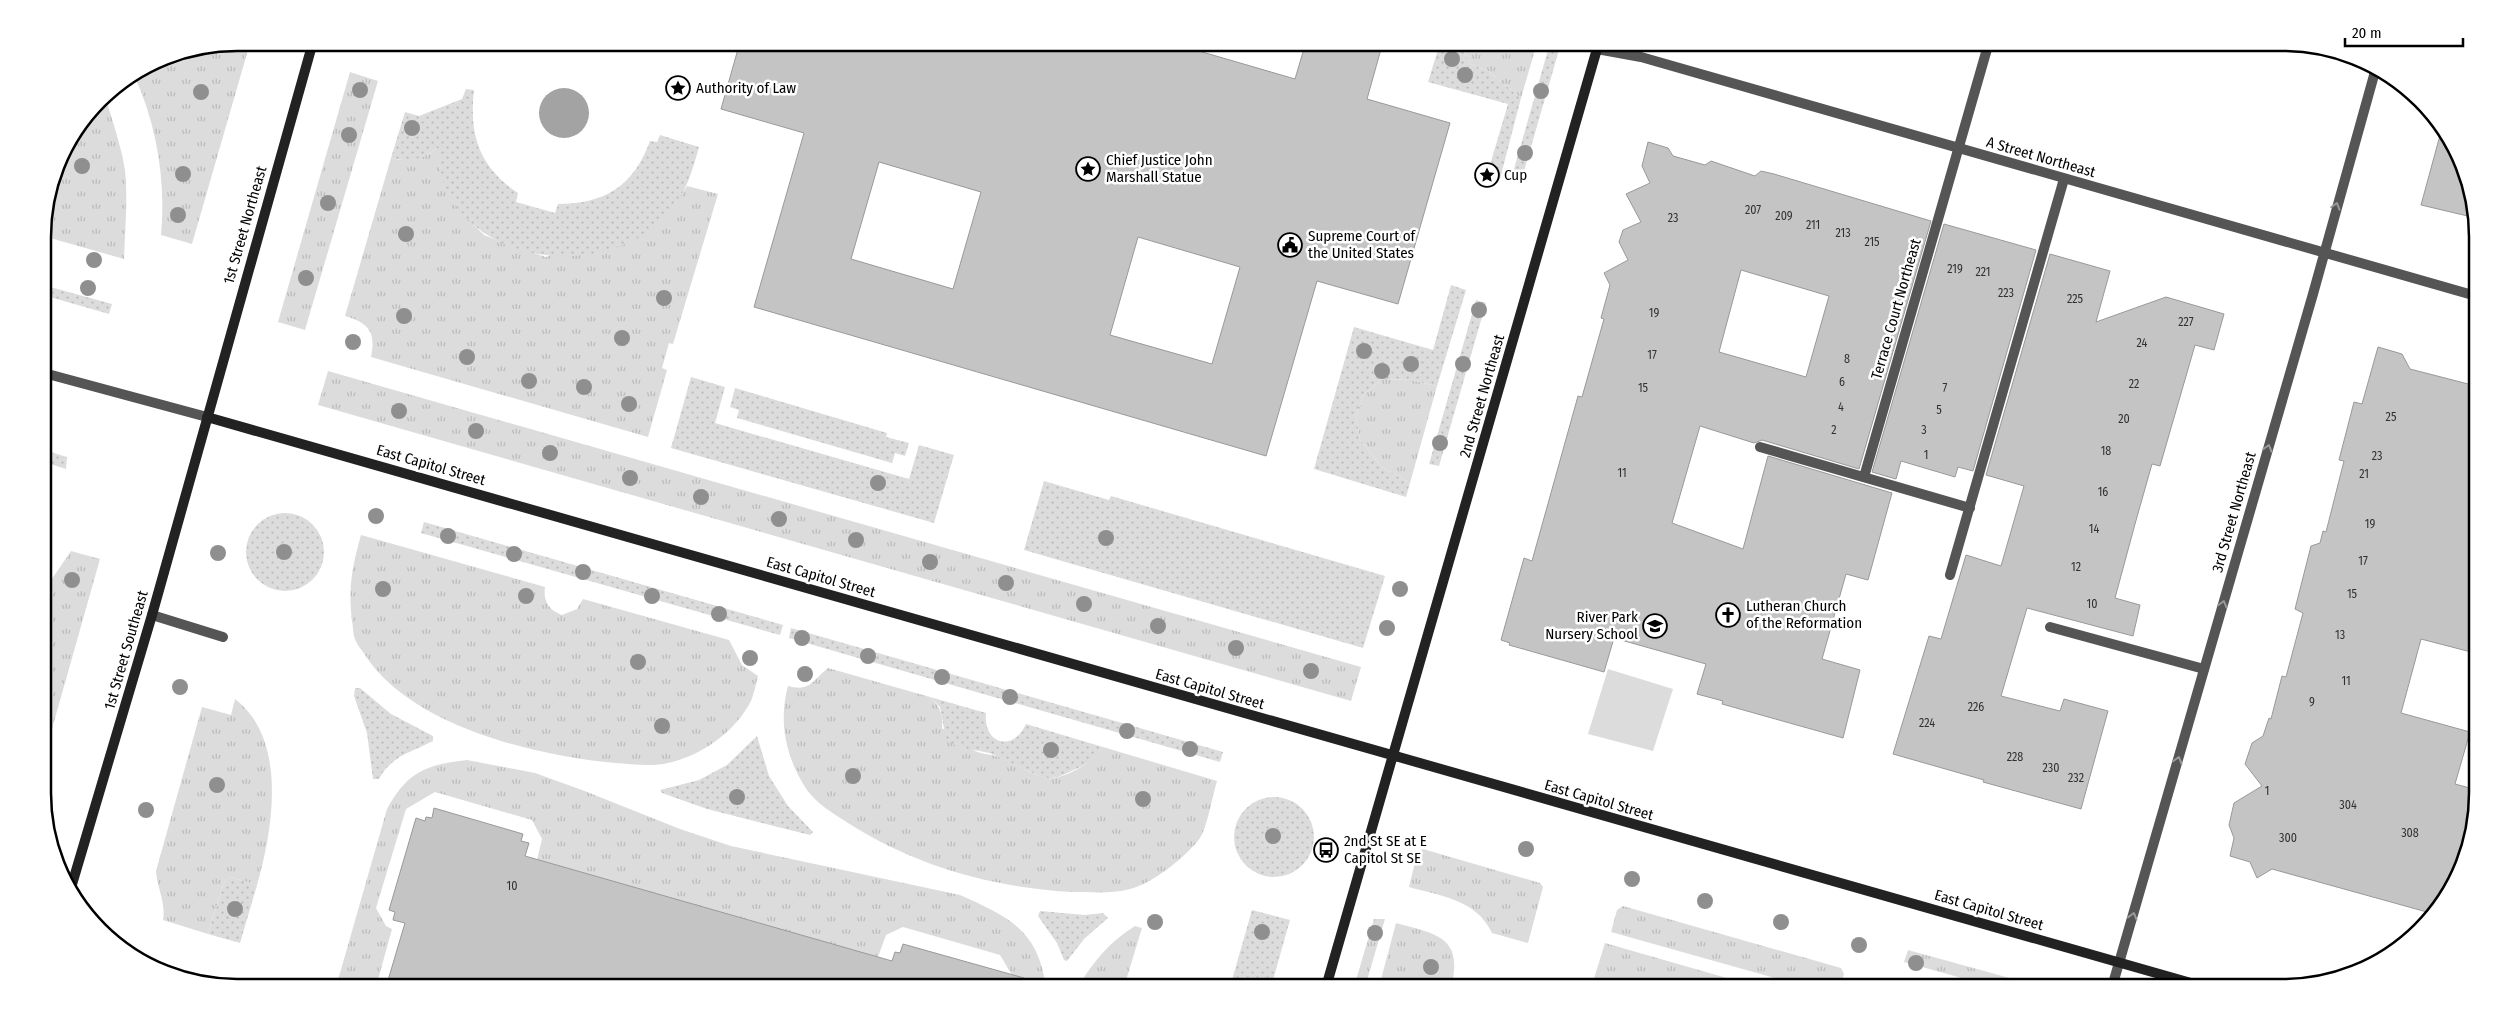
<svg xmlns="http://www.w3.org/2000/svg" width="2520" height="1030" font-family="'Fira Sans Condensed',sans-serif">
	<style>
		.grass { fill: url(#grass-tufts) }
		.park { fill: #dcdcdc }
		.garden { fill: url(#garden-dots) }
		.water { fill: #a3a3a3 }
		.building { fill: #c4c4c4; stroke: #999; fill-rule: evenodd }
		.lines { fill: none; stroke-linecap: round; stroke-linejoin: round }
		.lane { stroke: #555; stroke-width: 10 }
		.street { stroke: #555; stroke-width: 10 }
		.secondary { stroke: #222; stroke-width: 10 }
		.tree { fill: #8f8f8f }
		.oneway { stroke: #999 }
		.labels { text-anchor: middle; dominant-baseline: central; stroke-width: 5; stroke-linejoin: round; paint-order: stroke }
		.number-label { font-size: 12px; fill: #313131 }
		.poi-label { font-size: 15px; fill: #000; stroke: #fff; text-anchor: start }
		.street-label { font-size: 15px; fill: #000; stroke: #fff }
		.rim { fill: none; stroke: #000; stroke-width: 2.5 }
	</style>
	<defs>
		<pattern id="grass-tufts" width="24" height="20" patternUnits="userSpaceOnUse" patternTransform="scale(1.25)"><rect width="24" height="20" fill="#dcdcdc"/><path d="M3 7l-1-3M5 7V3M7 7l1-3M15 17l-1-3M17 17v-4M19 17l1-3" fill="none" stroke="#bbb"/></pattern>
		<pattern id="garden-dots" width="8" height="8" patternUnits="userSpaceOnUse" patternTransform="scale(1.25)"><rect width="8" height="8" fill="#dcdcdc"/><path d="M2 2h.1M6 6h.1" fill="none" stroke="#bbb" stroke-width="1.8" stroke-linecap="round"/></pattern>
	</defs>
	<rect width="100%" height="100%" fill="#fff"/>
	<path class="grass" d="M 237,42 L 250,43 L 192,244 L 161,235 C 166,181 157,125 134,75 L 163,57 Z
		M 1459,42 L 1537,43 L 1521,98 L 1488,71 L 1471,64 Z
		M 350,72 L 378,81 L 305,330 L 278,322 Z
		M 105,96 C 112,120 121,145 125,170 C 128,199 125,230 124,259 L 43,236 L 43,224 L 63,151 Z
		M 436,148 L 439,149 L 439,165 L 449,194 L 462,213 L 484,235 L 514,247 L 546,257 L 675,205 L 687,186 L 718,194 L 673,344 L 669,343 L 662,368 L 667,370 L 648,437 L 371,357 C 376,332 369,323 345,316 L 391,158 C 407,162 424,160 436,148 Z
		M 328,371 L 1361,667 L 1351,701 L 318,405 Z
		M 1383,379 L 1411,380 L 1437,386 L 1410,483 L 1382,467 L 1360,440 L 1356,416 L 1364,394 Z
		M 361,535 L 545,587 C 543,602 549,610 562,615 L 577,609 L 583,599 L 729,640 L 742,665 L 758,676 C 756,684 754,694 751,701 C 735,732 701,756 668,763 C 652,767 631,764 615,763 C 535,756 411,726 365,655 C 362,650 357,645 355,639 C 353,634 353,626 352,621 C 348,588 352,567 361,535 Z
		M 71,551 L 100,559 L 46,750 L 45,589 Z
		M 828,668 L 930,697 C 940,707 943,713 942,728 C 952,735 962,744 973,750 C 979,754 991,754 999,757 C 1015,763 1030,775 1048,778 C 1064,780 1095,761 1103,747 L 1217,781 C 1213,794 1207,828 1200,838 C 1187,856 1152,884 1130,889 C 1112,894 1091,892 1073,892 C 994,888 915,866 848,823 C 834,814 817,804 807,790 C 786,758 778,723 788,686 C 810,692 812,681 828,668 Z
		M 235,699 C 288,739 273,830 257,885 L 230,877 L 224,882 L 208,934 L 163,920 C 166,902 157,888 156,871 L 202,707 L 231,715 Z
		M 467,760 L 535,773 L 582,790 L 680,829 L 731,846 L 960,895 C 1009,917 1038,930 1046,987 L 1016,987 L 1017,983 L 1000,955 L 903,927 L 886,935 L 878,957 L 537,860 L 542,839 L 532,820 L 435,792 L 406,809 L 376,908 L 386,926 L 392,929 L 376,987 L 336,987 L 387,809 C 408,771 426,765 467,760 Z
		M 1423,849 L 1540,883 L 1543,887 L 1528,943 L 1492,933 C 1477,900 1441,896 1409,887 L 1417,854 Z
		M 1623,906 L 1841,968 L 1844,974 L 1840,987 L 1807,987 L 1611,932 L 1617,910 Z
		M 1374,919 L 1385,919 L 1365,987 L 1354,987 Z
		M 1396,923 C 1437,934 1464,937 1451,987 L 1379,987 Z
		M 1135,926 L 1142,928 L 1124,987 L 1078,987 C 1093,962 1109,942 1135,926 Z
		M 1605,943 L 1758,987 L 1601,987 L 1592,985 Z
		M 1908,950 L 2042,987 L 1994,987 L 1904,962 Z"/>
	<path class="park" d="M 1608,669 L 1673,689 L 1653,751 L 1588,734 Z"/>
	<path class="garden" d="M 1440,43 L 1459,43 L 1471,64 L 1488,71 L 1521,98 L 1500,179 L 1487,175 L 1508,104 L 1428,82 Z
		M 1550,43 L 1561,43 L 1522,178 L 1512,176 Z
		M 466,89 L 474,90 C 469,135 479,167 518,193 L 516,202 L 555,213 L 558,204 C 606,204 634,185 650,141 L 657,142 L 660,135 L 699,147 C 691,176 682,205 657,225 C 592,278 473,264 442,179 C 438,170 439,159 439,149 L 436,148 C 423,161 408,162 391,158 L 405,112 L 419,116 L 462,99 Z
		M 43,285 L 112,304 L 109,314 L 43,295 Z
		M 1451,285 L 1466,290 L 1437,386 L 1411,380 L 1383,379 L 1364,394 L 1356,416 L 1360,440 L 1382,467 L 1410,483 L 1406,497 L 1314,469 L 1354,327 L 1433,350 Z
		M 1476,300 L 1486,303 L 1439,466 L 1429,464 Z
		M 691,377 L 725,387 L 715,423 L 909,479 L 919,445 L 954,455 L 934,523 L 671,448 Z
		M 735,388 L 887,433 L 886,437 L 909,443 L 905,456 L 895,453 L 892,463 L 737,418 L 739,410 L 730,407 Z
		M 44,450 L 67,457 L 66,469 L 44,462 Z
		M 1044,481 L 1109,500 L 1111,496 L 1385,576 L 1363,648 L 1024,550 Z
		M246 552a39 39 0 1 1 78 0a39 39 0 1 1-78 0Z
		M 424,522 L 783,625 L 780,635 L 421,533 Z
		M 791,628 L 1223,752 L 1220,762 L 789,638 Z
		M 355,688 L 360,688 L 391,714 L 433,736 L 433,741 C 412,752 392,755 379,779 L 373,779 L 367,733 L 354,696 Z
		M 930,697 L 986,713 C 983,744 1013,753 1026,724 L 1103,747 C 1097,757 1086,765 1076,769 C 1068,772 1059,778 1050,778 C 1038,779 1005,758 989,753 C 971,748 962,752 946,739 L 940,707 Z
		M 757,736 L 769,776 L 788,806 L 813,832 L 810,835 L 707,809 L 662,793 L 660,790 L 699,780 L 727,765 Z
		M1234 837a40 40 0 1 1 80 0a40 40 0 1 1-80 0Z
		M 230,877 L 257,885 L 240,943 L 208,934 L 224,882 Z
		M 1252,910 L 1290,920 L 1271,987 L 1230,987 Z
		M 1040,911 L 1085,915 L 1103,913 L 1108,918 L 1084,939 L 1067,961 L 1064,960 L 1057,943 L 1038,916 Z"/>
	<path class="water" d="M539 113a25 25 0 1 1 50 0a25 25 0 1 1-50 0Z"/>
	<path class="building" d="M 740,42 L 1194,42 L 1192,49 L 1295,79 L 1306,42 L 1383,42 L 1367,99 L 1450,123 L 1398,304 L 1317,281 L 1266,456 L 754,307 L 804,133 L 721,109 ZM 879,162 L 981,192 L 953,289 L 851,259 ZM 1138,237 L 1240,267 L 1212,364 L 1110,335 Z
		M 2442,128 L 2458,151 L 2476,211 L 2476,218 L 2421,205 Z
		M 1648,142 L 1668,148 L 1673,156 L 1705,165 L 1711,161 L 1755,176 L 1761,171 L 1774,174 L 1931,221 L 1859,469 L 1762,440 L 1754,443 L 1700,426 L 1672,523 L 1743,549 L 1768,456 L 1892,493 L 1868,580 L 1846,574 L 1822,659 L 1860,670 L 1843,738 L 1722,704 L 1723,701 L 1697,694 L 1706,664 L 1614,638 L 1604,672 L 1509,645 L 1510,643 L 1501,640 L 1524,558 L 1532,561 L 1578,396 L 1582,397 L 1604,319 L 1601,318 L 1610,285 L 1604,273 L 1628,260 L 1619,242 L 1623,230 L 1641,222 L 1626,194 L 1650,183 L 1642,166 ZM 1741,270 L 1829,296 L 1806,377 L 1719,352 Z
		M 1944,224 L 2036,250 L 1973,471 L 1958,467 L 1955,477 L 1901,461 L 1896,479 L 1872,472 Z
		M 2050,254 L 2110,271 L 2096,322 L 2166,297 L 2224,314 L 2214,350 L 2195,345 L 2160,466 L 2152,464 L 2135,524 L 2115,598 L 2140,605 L 2133,636 L 2027,608 L 2001,696 L 2060,711 L 2064,699 L 2108,711 L 2081,809 L 1983,782 L 1984,780 L 1893,754 L 1929,636 L 1941,639 L 1966,555 L 2001,566 L 2024,486 L 1986,475 Z
		M 2378,347 L 2402,354 L 2410,369 L 2476,386 L 2477,630 L 2471,652 L 2421,639 L 2401,713 L 2470,732 L 2455,784 L 2477,790 L 2467,856 L 2434,914 L 2272,869 L 2257,878 L 2250,862 L 2230,856 L 2234,838 L 2229,825 L 2234,803 L 2262,786 L 2245,764 L 2252,743 L 2263,736 L 2269,718 L 2271,719 L 2282,676 L 2286,677 L 2303,613 L 2295,609 L 2311,546 L 2320,543 L 2323,531 L 2326,532 L 2344,461 L 2339,460 L 2354,402 L 2362,404 Z
		M 434,808 L 523,834 L 521,841 L 529,843 L 525,856 L 892,961 L 895,952 L 900,953 L 903,944 L 1024,978 L 1023,987 L 386,987 L 405,923 L 393,920 L 395,912 L 389,910 L 416,818 L 425,821 L 426,817 L 432,818 Z"/>
	<g class="lines">
		<path class="lane" d="M 1760,447 L 1970,508
			M 1864,477 L 1989,42
			M 1950,575 L 2064,179
			M 152,615 L 223,637
			M 2050,627 L 2204,669"/>
		<path class="street" d="M 1597,49 L 1641,57 L 2476,296
			M 44,373 L 207,417
			M 2112,987 L 2313,294 L 2376,68"/>
		<path class="secondary" d="M 207,417 L 2205,987
			M 70,891 L 152,615 L 313,42
			M 1326,987 L 1599,42"/>
	</g>
	<g class="tree">
		<circle cx="1452" cy="59" r="8"/>
		<circle cx="1465" cy="75" r="8"/>
		<circle cx="360" cy="90" r="8"/>
		<circle cx="1541" cy="91" r="8"/>
		<circle cx="201" cy="92" r="8"/>
		<circle cx="412" cy="128" r="8"/>
		<circle cx="349" cy="135" r="8"/>
		<circle cx="1525" cy="153" r="8"/>
		<circle cx="82" cy="166" r="8"/>
		<circle cx="183" cy="174" r="8"/>
		<circle cx="328" cy="203" r="8"/>
		<circle cx="178" cy="215" r="8"/>
		<circle cx="406" cy="234" r="8"/>
		<circle cx="94" cy="260" r="8"/>
		<circle cx="306" cy="278" r="8"/>
		<circle cx="88" cy="288" r="8"/>
		<circle cx="664" cy="298" r="8"/>
		<circle cx="1479" cy="310" r="8"/>
		<circle cx="404" cy="316" r="8"/>
		<circle cx="622" cy="338" r="8"/>
		<circle cx="353" cy="342" r="8"/>
		<circle cx="1364" cy="351" r="8"/>
		<circle cx="467" cy="357" r="8"/>
		<circle cx="1411" cy="364" r="8"/>
		<circle cx="1463" cy="364" r="8"/>
		<circle cx="1382" cy="371" r="8"/>
		<circle cx="529" cy="381" r="8"/>
		<circle cx="584" cy="387" r="8"/>
		<circle cx="629" cy="404" r="8"/>
		<circle cx="399" cy="411" r="8"/>
		<circle cx="476" cy="431" r="8"/>
		<circle cx="1440" cy="443" r="8"/>
		<circle cx="550" cy="453" r="8"/>
		<circle cx="630" cy="478" r="8"/>
		<circle cx="878" cy="483" r="8"/>
		<circle cx="701" cy="497" r="8"/>
		<circle cx="376" cy="516" r="8"/>
		<circle cx="779" cy="519" r="8"/>
		<circle cx="448" cy="536" r="8"/>
		<circle cx="1106" cy="538" r="8"/>
		<circle cx="856" cy="540" r="8"/>
		<circle cx="284" cy="552" r="8"/>
		<circle cx="218" cy="553" r="8"/>
		<circle cx="514" cy="554" r="8"/>
		<circle cx="930" cy="562" r="8"/>
		<circle cx="583" cy="572" r="8"/>
		<circle cx="72" cy="580" r="8"/>
		<circle cx="1006" cy="583" r="8"/>
		<circle cx="383" cy="589" r="8"/>
		<circle cx="1400" cy="589" r="8"/>
		<circle cx="526" cy="596" r="8"/>
		<circle cx="652" cy="596" r="8"/>
		<circle cx="1084" cy="604" r="8"/>
		<circle cx="719" cy="614" r="8"/>
		<circle cx="1158" cy="626" r="8"/>
		<circle cx="1387" cy="628" r="8"/>
		<circle cx="802" cy="638" r="8"/>
		<circle cx="1236" cy="648" r="8"/>
		<circle cx="868" cy="656" r="8"/>
		<circle cx="750" cy="658" r="8"/>
		<circle cx="638" cy="662" r="8"/>
		<circle cx="1311" cy="671" r="8"/>
		<circle cx="805" cy="674" r="8"/>
		<circle cx="942" cy="677" r="8"/>
		<circle cx="180" cy="687" r="8"/>
		<circle cx="1010" cy="697" r="8"/>
		<circle cx="662" cy="726" r="8"/>
		<circle cx="1127" cy="731" r="8"/>
		<circle cx="1190" cy="749" r="8"/>
		<circle cx="1051" cy="750" r="8"/>
		<circle cx="853" cy="776" r="8"/>
		<circle cx="217" cy="785" r="8"/>
		<circle cx="737" cy="797" r="8"/>
		<circle cx="1143" cy="799" r="8"/>
		<circle cx="146" cy="810" r="8"/>
		<circle cx="1273" cy="836" r="8"/>
		<circle cx="1526" cy="849" r="8"/>
		<circle cx="1632" cy="879" r="8"/>
		<circle cx="1705" cy="901" r="8"/>
		<circle cx="235" cy="909" r="8"/>
		<circle cx="1155" cy="922" r="8"/>
		<circle cx="1781" cy="922" r="8"/>
		<circle cx="1262" cy="932" r="8"/>
		<circle cx="1375" cy="933" r="8"/>
		<circle cx="1859" cy="945" r="8"/>
		<circle cx="1916" cy="963" r="8"/>
		<circle cx="1431" cy="967" r="8"/>
	</g>
	<defs><path id="oneway-chevron" d="M-2-3.5L2.5 0L-2 3.5" fill="none" stroke-width="1.6" stroke-linecap="round" stroke-linejoin="round" transform="scale(1.25)"/></defs>
	<g class="oneway">
		<use href="#oneway-chevron" transform="translate(2336 206) rotate(-74)"/>
		<use href="#oneway-chevron" transform="translate(2268 448) rotate(-74)"/>
		<use href="#oneway-chevron" transform="translate(2223 604) rotate(-74)"/>
		<use href="#oneway-chevron" transform="translate(2178 760) rotate(-74)"/>
		<use href="#oneway-chevron" transform="translate(2133 916) rotate(-75)"/>
	</g>
	<defs>
		<g id="sight-ring" transform="scale(1.25)"><circle r="9.5" fill="#fff" stroke="#000" stroke-width="1.5"/><path d="M0-6L1.8-2.2L6-1.7L2.9 1.2L3.7 5.4L0 3.3L-3.7 5.4L-2.9 1.2L-6-1.7L-1.8-2.2Z" fill="#000"/></g>
		<g id="civic-ring" transform="scale(1.25)"><circle r="9.5" fill="#fff" stroke="#000" stroke-width="1.5"/><path d="M-.6-6.5H3V-4.5H.6V-3L4-1V1h2V6H-6V1h2V-1L-.6-3ZM-1.2 2.5V6h2.4V2.5Z" fill="#000"/></g>
		<g id="church-ring" transform="scale(1.25)"><circle r="9.5" fill="#fff" stroke="#000" stroke-width="1.5"/><path d="M-1.2-6h2.4v3.5h3.3v2.4h-3.3V6h-2.4V-.1h-3.3v-2.4h3.3Z" fill="#000"/></g>
		<g id="school-ring" transform="scale(1.25)"><circle r="9.5" fill="#fff" stroke="#000" stroke-width="1.5"/><path d="M0-5L7-2L0 1L-7-2ZM-4 1L0 2.5L4 1V4Q0 6-4 4Z" fill="#000"/></g>
		<g id="bus-ring" transform="scale(1.25)"><circle r="9.5" fill="#fff" stroke="#000" stroke-width="1.5"/><path d="M-5-6H5V4H4V6H2V4H-2V6H-4V4H-5ZM-3.5-4V0h7V-4ZM-3.5 1.2v1.5H-2V1.2ZM2 1.2v1.5H3.5V1.2Z" fill="#000"/></g>
	</defs>
	<g fill-rule="evenodd">
		<use href="#sight-ring" x="678" y="88"/>
		<use href="#sight-ring" x="1088" y="169"/>
		<use href="#sight-ring" x="1487" y="175"/>
		<use href="#civic-ring" x="1290" y="245"/>
		<use href="#church-ring" x="1728" y="615"/>
		<use href="#school-ring" x="1655" y="626"/>
		<use href="#bus-ring" x="1326" y="850"/>
	</g>
	<g class="labels">
		<g class="number-label">
			<text x="1753" y="210">207</text>
			<text x="1784" y="216">209</text>
			<text x="1673" y="218">23</text>
			<text x="1813" y="225">211</text>
			<text x="1843" y="233">213</text>
			<text x="1872" y="242">215</text>
			<text x="1955" y="269">219</text>
			<text x="1983" y="272">221</text>
			<text x="2006" y="293">223</text>
			<text x="2075" y="299">225</text>
			<text x="1654" y="313">19</text>
			<text x="2186" y="322">227</text>
			<text x="2142" y="343">24</text>
			<text x="1652" y="355">17</text>
			<text x="1847" y="359">8</text>
			<text x="1842" y="382">6</text>
			<text x="2134" y="384">22</text>
			<text x="1643" y="388">15</text>
			<text x="1945" y="388">7</text>
			<text x="1841" y="407">4</text>
			<text x="1939" y="410">5</text>
			<text x="2391" y="417">25</text>
			<text x="2124" y="419">20</text>
			<text x="1834" y="430">2</text>
			<text x="1924" y="430">3</text>
			<text x="2106" y="451">18</text>
			<text x="1926" y="455">1</text>
			<text x="2377" y="456">23</text>
			<text x="1622" y="473">11</text>
			<text x="2364" y="474">21</text>
			<text x="2103" y="492">16</text>
			<text x="2370" y="524">19</text>
			<text x="2094" y="529">14</text>
			<text x="2363" y="561">17</text>
			<text x="2076" y="567">12</text>
			<text x="2352" y="594">15</text>
			<text x="2092" y="604">10</text>
			<text x="2340" y="635">13</text>
			<text x="2346" y="681">11</text>
			<text x="2312" y="702">9</text>
			<text x="1976" y="707">226</text>
			<text x="1927" y="723">224</text>
			<text x="2015" y="757">228</text>
			<text x="2051" y="768">230</text>
			<text x="2076" y="778">232</text>
			<text x="2267" y="791">1</text>
			<text x="2348" y="805">304</text>
			<text x="2410" y="833">308</text>
			<text x="2288" y="838">300</text>
			<text x="512" y="886">10</text>
		</g>
		<g class="poi-label">
			<text x="696" y="88">Authority of Law</text>
			<text x="1106" y="160">Chief Justice John<tspan x="1106" dy="17">Marshall Statue</tspan></text>
			<text x="1504" y="175">Cup</text>
			<text x="1308" y="236">Supreme Court of<tspan x="1308" dy="17">the United States</tspan></text>
			<text x="1746" y="606">Lutheran Church<tspan x="1746" dy="17">of the Reformation</tspan></text>
			<text x="1638" y="617" text-anchor="end">River Park<tspan x="1638" dy="17">Nursery School</tspan></text>
			<text x="1344" y="841">2nd St SE at E<tspan x="1344" dy="17">Capitol St SE</tspan></text>
		</g>
		<g class="street-label">
			<text transform="translate(2041 157) rotate(16)">A Street Northeast</text>
			<text transform="translate(245 225) rotate(-74)">1st Street Northeast</text>
			<text transform="translate(1896 309) rotate(-74)">Terrace Court Northeast</text>
			<text transform="translate(1482 396) rotate(-74)">2nd Street Northeast</text>
			<text transform="translate(431 465) rotate(16)">East Capitol Street</text>
			<text transform="translate(2234 512) rotate(-74)">3rd Street Northeast</text>
			<text transform="translate(821 577) rotate(16)">East Capitol Street</text>
			<text transform="translate(126 650) rotate(-74)">1st Street Southeast</text>
			<text transform="translate(1210 689) rotate(16)">East Capitol Street</text>
			<text transform="translate(1599 800) rotate(16)">East Capitol Street</text>
			<text transform="translate(1989 910) rotate(16)">East Capitol Street</text>
		</g>
	</g>
	<path d="M0 0H2520V1030H0ZM237 51H2283A186 186 0 0 1 2469 237V793A186 186 0 0 1 2283 979H237A186 186 0 0 1 51 793V237A186 186 0 0 1 237 51Z" fill="#fff" fill-rule="evenodd"/>
	<path class="rim" d="M237 51H2283A186 186 0 0 1 2469 237V793A186 186 0 0 1 2283 979H237A186 186 0 0 1 51 793V237A186 186 0 0 1 237 51Z"/>
	<path d="M2345 38v8h118v-8" fill="none" stroke="#000000" stroke-width="2.5"/>
	<text x="2352" y="38" font-size="15" fill="#000000" stroke="#ffffff" stroke-width="4" paint-order="stroke">20 m</text>
</svg>
